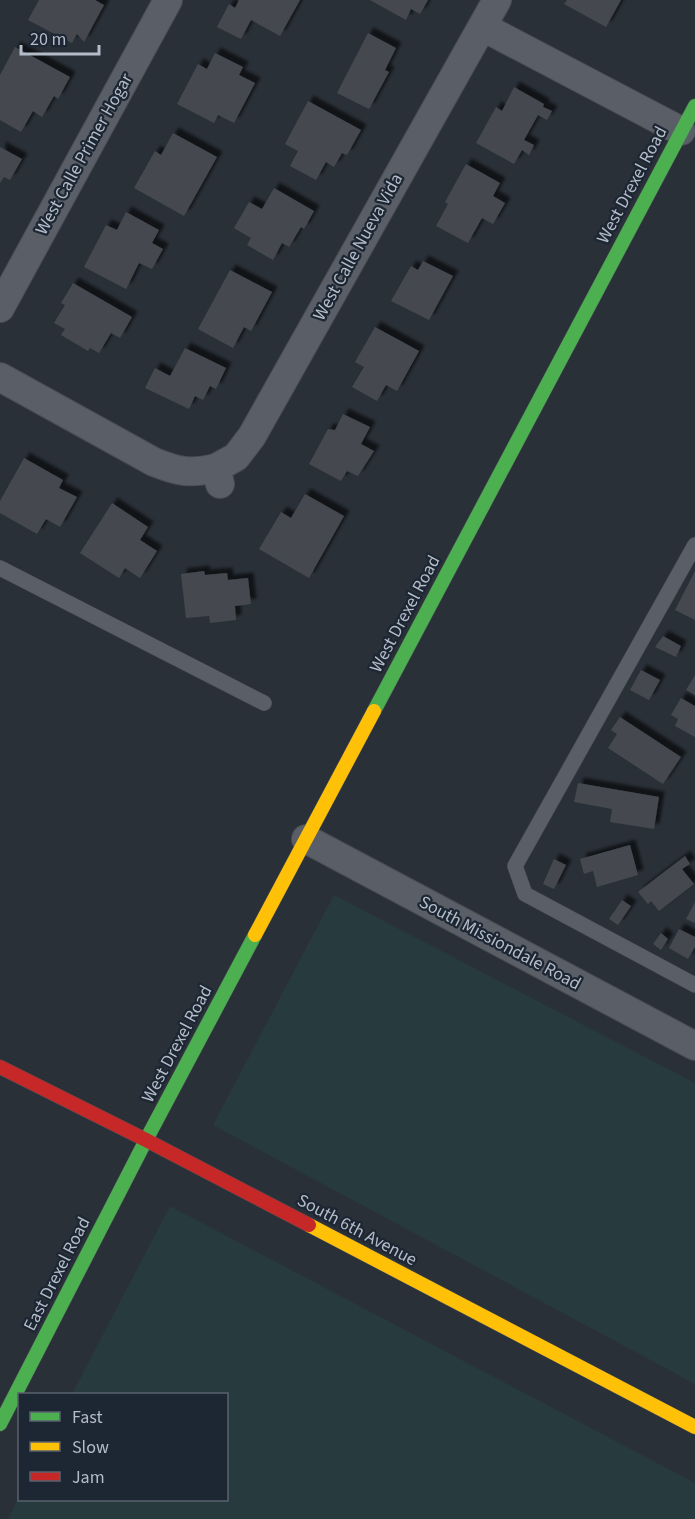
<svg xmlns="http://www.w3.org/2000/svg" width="695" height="1519" font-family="'Source Sans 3',sans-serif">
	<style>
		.green { fill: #273a3e }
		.building { fill: #444950; filter: url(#shadow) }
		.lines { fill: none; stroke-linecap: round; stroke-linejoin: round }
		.lane-casing { stroke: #484c53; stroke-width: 16 }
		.street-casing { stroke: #484c53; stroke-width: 30 }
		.fast-casing { stroke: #484c53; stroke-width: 15 }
		.slow-casing { stroke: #484c53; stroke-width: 15 }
		.jam-casing { stroke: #484c53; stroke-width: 15 }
		.lane { stroke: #5a5e66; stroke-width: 15 }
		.street { stroke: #5a5e66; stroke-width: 28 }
		.fast { stroke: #4caf50; stroke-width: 14 }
		.slow { stroke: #ffc107; stroke-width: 14 }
		.jam { stroke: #c62828; stroke-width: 14 }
		.labels { text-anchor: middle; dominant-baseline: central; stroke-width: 4.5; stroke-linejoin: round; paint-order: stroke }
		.street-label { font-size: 18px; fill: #b4bcc9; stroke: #1d2633 }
	</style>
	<defs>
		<filter id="shadow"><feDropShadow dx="5.5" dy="-5.5" stdDeviation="1.5" flood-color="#0009"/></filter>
	</defs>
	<rect width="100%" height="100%" fill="#2a3038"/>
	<path class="green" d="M 334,895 L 695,1083 L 695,1384 L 213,1125 Z
		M 170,1206 L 695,1483 L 695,1519 L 8,1519 L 19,1496 L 20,1500 L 226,1500 L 226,1394 L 72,1394 Z"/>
	<path class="building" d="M 39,0 L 95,0 L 104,5 L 84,42 L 77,34 L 72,43 L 28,20 Z
		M 239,0 L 300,0 L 280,36 L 251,20 L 241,39 L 217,27 L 229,4 L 235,8 Z
		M 370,0 L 428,0 L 420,14 L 411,9 L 406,20 Z
		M 567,0 L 621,0 L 606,27 L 564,4 Z
		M 368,33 L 396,48 L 385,70 L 389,72 L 369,109 L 337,93 Z
		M 15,47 L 70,77 L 58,99 L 54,96 L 42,117 L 33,111 L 21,132 L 0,120 L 0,75 Z
		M 215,53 L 243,67 L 239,75 L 255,83 L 234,123 L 218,115 L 214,123 L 177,104 L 198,64 L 207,69 Z
		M 514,87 L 544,104 L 543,107 L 552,111 L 547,120 L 538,115 L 524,140 L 534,145 L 529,155 L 522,150 L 514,164 L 476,143 L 496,107 L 502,111 Z
		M 308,101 L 361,130 L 347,155 L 342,153 L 334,167 L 326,162 L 316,180 L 290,166 L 298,151 L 285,144 Z
		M 173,133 L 217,157 L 184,216 L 134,188 L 155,151 L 161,155 Z
		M 0,147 L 22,159 L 10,180 L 4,177 L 0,183 Z
		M 466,164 L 500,183 L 493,196 L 505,203 L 493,224 L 482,218 L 468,243 L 436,226 L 448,204 L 445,202 Z
		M 274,188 L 314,211 L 304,229 L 301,227 L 289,247 L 282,243 L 273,260 L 247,245 L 251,238 L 234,228 L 249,202 L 262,209 Z
		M 126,212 L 159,230 L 152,243 L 163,249 L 152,269 L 139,263 L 126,289 L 84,267 L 106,225 L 117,230 Z
		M 423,261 L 453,276 L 429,320 L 391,301 L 411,266 L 418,270 Z
		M 230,270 L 272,292 L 251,331 L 244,327 L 233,348 L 198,329 Z
		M 73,283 L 132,317 L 120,338 L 111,333 L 99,353 L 90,348 L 88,351 L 61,335 L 65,329 L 54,323 L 65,305 L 61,303 Z
		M 375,327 L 419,351 L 397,391 L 386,385 L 377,401 L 352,387 L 364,367 L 355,362 Z
		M 185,348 L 226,368 L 216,389 L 210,386 L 203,400 L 195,396 L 189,409 L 145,388 L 155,368 L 170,376 Z
		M 343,414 L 370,427 L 361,444 L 374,451 L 358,476 L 347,471 L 341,481 L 309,464 L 328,429 L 335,430 Z
		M 24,458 L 63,480 L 59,488 L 77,497 L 60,527 L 46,519 L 37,534 L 0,513 L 0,501 Z
		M 305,494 L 344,516 L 309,578 L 259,549 L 281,512 L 291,518 Z
		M 112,503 L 148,527 L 140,540 L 157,551 L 140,578 L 125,568 L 119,578 L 80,553 Z
		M 204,571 L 205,575 L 227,573 L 228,580 L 248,578 L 251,604 L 235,606 L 236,620 L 210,623 L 209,616 L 186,618 L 181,574 Z
		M 695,571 L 695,620 L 675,610 Z
		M 663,636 L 681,646 L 676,657 L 655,647 Z
		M 641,670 L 660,680 L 649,700 L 630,690 Z
		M 695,675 L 695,695 L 686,690 Z
		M 681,698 L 695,706 L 695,737 L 675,726 L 678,719 L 671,715 Z
		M 620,717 L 681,757 L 663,784 L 608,748 L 617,734 L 611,730 Z
		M 578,783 L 659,797 L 654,829 L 610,822 L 612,809 L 574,802 Z
		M 630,845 L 638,875 L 597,887 L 593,871 L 584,874 L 580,859 Z
		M 685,856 L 690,864 L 682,869 L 694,884 L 659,911 L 651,901 L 648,904 L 638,892 Z
		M 554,859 L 566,865 L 554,889 L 543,884 Z
		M 622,900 L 631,906 L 618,925 L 609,919 Z
		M 695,902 L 695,923 L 686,919 Z
		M 679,929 L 695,937 L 695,947 L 688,959 L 669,948 Z
		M 661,933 L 668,939 L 661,950 L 653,944 Z"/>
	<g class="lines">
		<g class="lane-casing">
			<path id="lane" d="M 695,545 L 515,866 L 525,894 L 695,985
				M 0,568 L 264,703"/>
		</g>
		<g class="street-casing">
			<path id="street" d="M 483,27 L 681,131
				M 0,308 L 168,0
				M 0,377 L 154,462 C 179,472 190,474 216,468
				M 220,484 L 216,468 L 236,457 L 252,436 L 497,0
				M 306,839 L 695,1046"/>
		</g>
		<g class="fast-casing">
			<path id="fast" d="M 374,711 L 695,106
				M 0,1424 L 146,1140 L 255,935"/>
		</g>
		<g class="slow-casing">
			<path id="slow" d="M 255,935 L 374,711
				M 309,1225 L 695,1427"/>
		</g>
		<g class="jam-casing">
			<path id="jam" d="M 0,1067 L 146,1140 L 309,1225"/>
		</g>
		<use href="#lane" class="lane"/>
		<use href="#street" class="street"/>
		<use href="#fast" class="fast"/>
		<use href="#slow" class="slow"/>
		<use href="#jam" class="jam"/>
	</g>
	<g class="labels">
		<g class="street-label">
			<text transform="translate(84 154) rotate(-61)">West Calle Primer Hogar</text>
			<text transform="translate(632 185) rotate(-62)">West Drexel Road</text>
			<text transform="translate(358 247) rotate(-61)">West Calle Nueva Vida</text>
			<text transform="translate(405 614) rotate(-62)">West Drexel Road</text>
			<text transform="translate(500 943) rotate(28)">South Missiondale Road</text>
			<text transform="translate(177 1044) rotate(-62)">West Drexel Road</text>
			<text transform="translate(357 1230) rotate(28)">South 6th Avenue</text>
			<text transform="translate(57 1274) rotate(-63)">East Drexel Road</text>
		</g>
	</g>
	<rect x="18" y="1393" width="210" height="108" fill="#1d2633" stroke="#59626f" stroke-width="1.5"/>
	<rect x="30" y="1412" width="30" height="9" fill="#4caf50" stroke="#59626f" stroke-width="1.5"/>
	<text x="72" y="1423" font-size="18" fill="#b4bcc9">Fast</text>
	<rect x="30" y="1442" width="30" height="9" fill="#ffc107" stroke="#59626f" stroke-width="1.5"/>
	<text x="72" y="1453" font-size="18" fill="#b4bcc9">Slow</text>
	<rect x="30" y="1472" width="30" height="9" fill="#c62828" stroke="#59626f" stroke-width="1.5"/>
	<text x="72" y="1483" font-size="18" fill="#b4bcc9">Jam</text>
	<path d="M21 45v9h78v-9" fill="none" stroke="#b4bcc9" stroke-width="3"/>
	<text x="30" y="45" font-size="18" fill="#b4bcc9" stroke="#1d2633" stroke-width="4.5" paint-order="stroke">20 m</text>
</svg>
